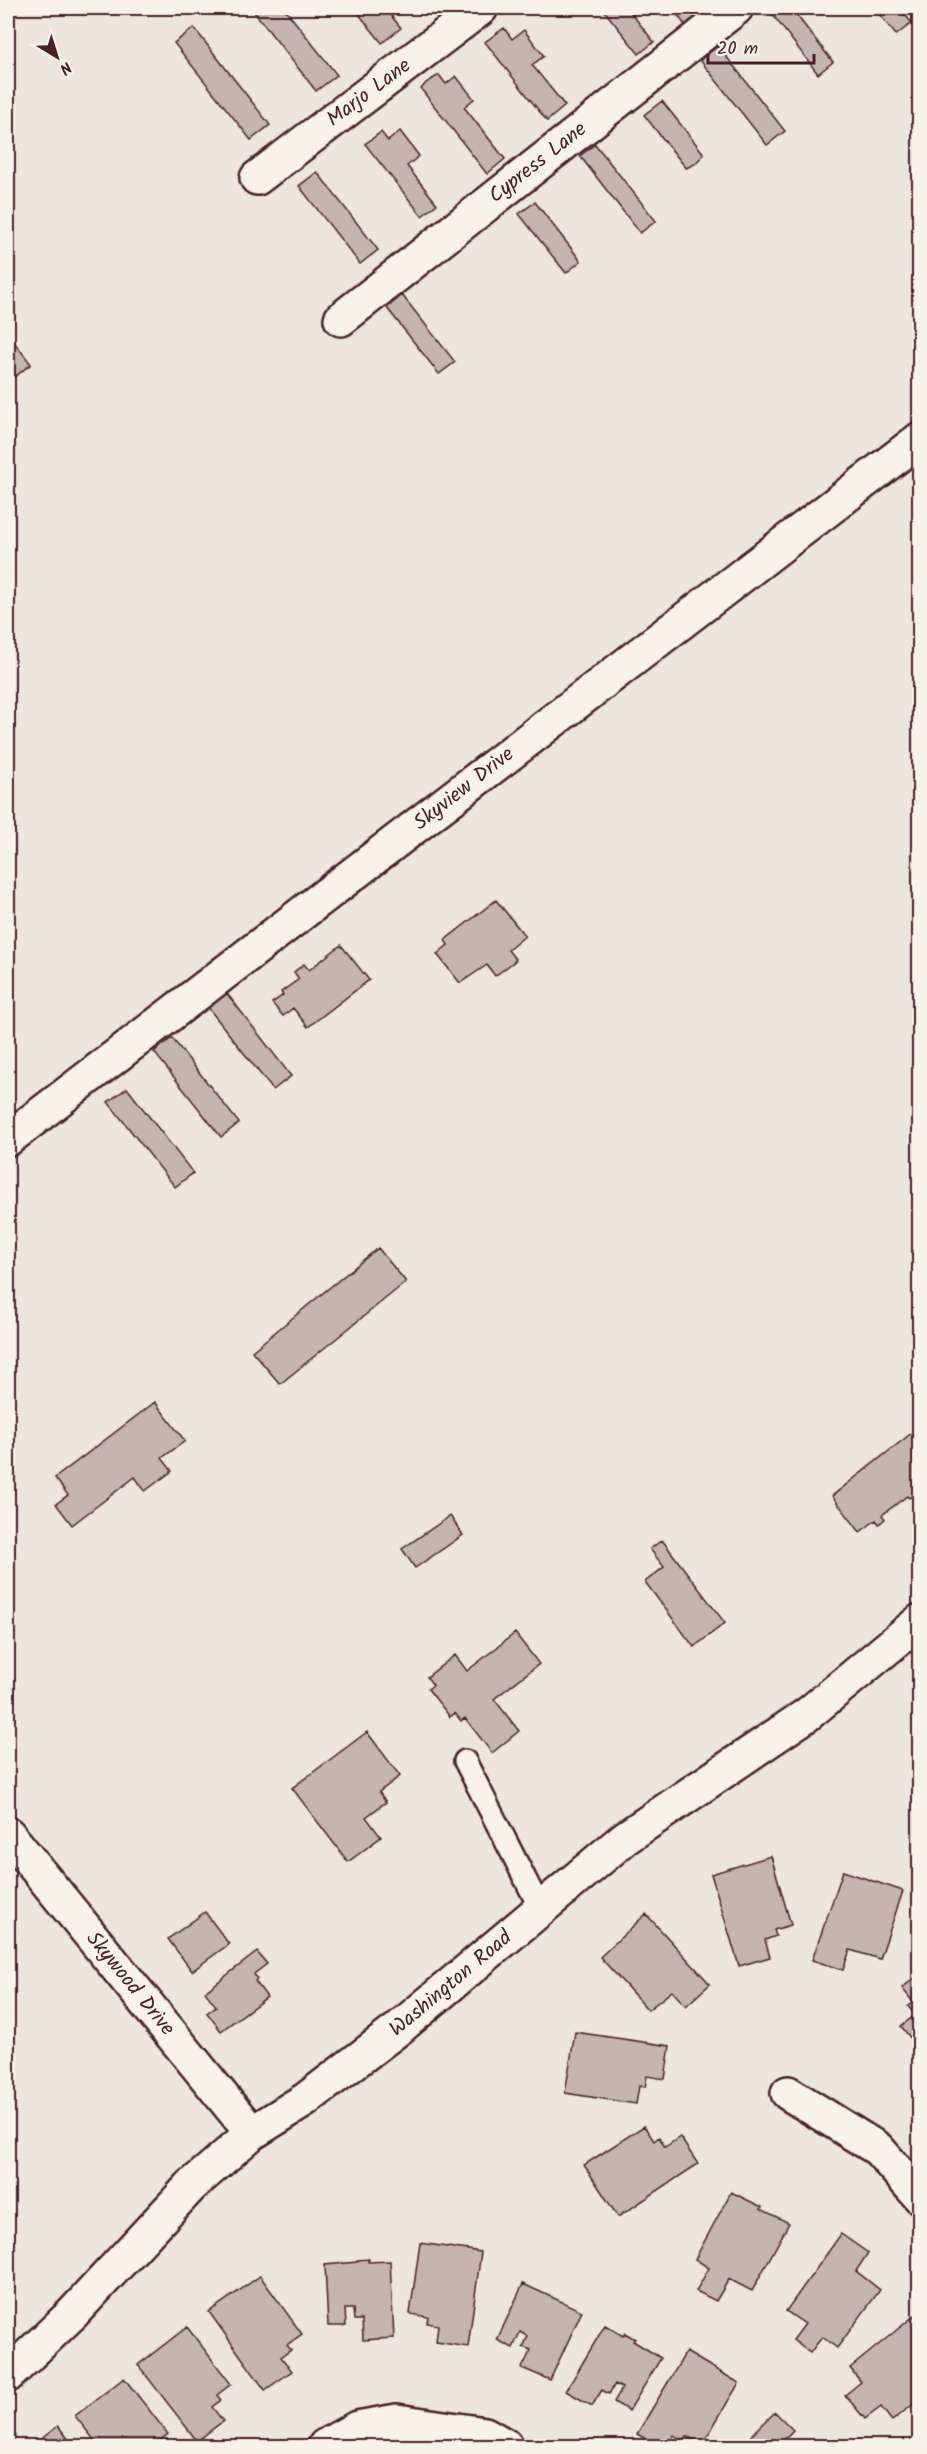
<svg xmlns="http://www.w3.org/2000/svg" width="927" height="2454" font-family="Kalam,sans-serif">
	<style>
		.building { fill: #c4b5b0; stroke: #4a1f2b; stroke-width: 1.5 }
		.lines { fill: none; stroke-linecap: round; stroke-linejoin: round }
		.service-casing { stroke: #4a1f2b; stroke-width: 26 }
		.minor-casing { stroke: #4a1f2b; stroke-width: 38 }
		.service { stroke: #f7f3e8; stroke-width: 21 }
		.minor { stroke: #f7f3e8; stroke-width: 33 }
		.labels { text-anchor: middle; dominant-baseline: central; stroke-width: 6; stroke-linejoin: round; paint-order: stroke }
		.street-label { font-size: 21px; fill: #4a1f2b; stroke: #f7f3e8 }
	</style>
	<rect width="100%" height="100%" fill="#ece6dd"/>
	<filter id="ink" filterUnits="userSpaceOnUse"><feTurbulence type="fractalNoise" baseFrequency=".0167" numOctaves="2"/><feDisplacementMap in="SourceGraphic" scale="12" xChannelSelector="R" yChannelSelector="G"/><feConvolveMatrix kernelMatrix="1 2 1 2 8 2 1 2 1" color-interpolation-filters="sRGB"/></filter>
	<g filter="url(#ink)">
		<path class="building" d="M 251,8 L 284,8 L 337,75 L 316,91 Z
			M 354,8 L 385,8 L 401,28 L 382,43 Z
			M 602,8 L 627,8 L 654,42 L 639,54 Z
			M 672,8 L 701,8 L 703,11 L 685,25 Z
			M 780,8 L 791,8 L 833,62 L 818,74 L 772,14 Z
			M 874,8 L 899,8 L 912,23 L 896,35 Z
			M 194,28 L 270,125 L 251,140 L 174,43 Z
			M 504,28 L 512,39 L 524,30 L 544,56 L 532,65 L 565,106 L 547,121 L 485,42 Z
			M 718,46 L 785,131 L 767,145 L 700,60 Z
			M 439,75 L 446,84 L 456,76 L 474,99 L 464,107 L 505,159 L 487,174 L 421,89 L 426,83 Z
			M 662,101 L 704,154 L 695,164 L 686,168 L 644,115 Z
			M 400,131 L 419,156 L 407,166 L 437,204 L 422,216 L 365,144 L 381,132 L 388,141 Z
			M 595,144 L 656,221 L 640,233 L 580,156 Z
			M 317,172 L 378,250 L 360,264 L 299,186 Z
			M 535,202 L 581,261 L 566,273 L 519,214 Z
			M 402,295 L 455,362 L 439,374 L 387,308 Z
			M 8,334 L 31,364 L 8,382 Z
			M 496,900 L 525,936 L 508,950 L 516,960 L 495,976 L 487,965 L 460,983 L 437,954 L 448,945 L 445,940 Z
			M 341,945 L 369,980 L 308,1027 L 293,1008 L 283,1016 L 272,1003 L 283,995 L 281,992 L 299,979 L 294,972 L 304,964 L 309,970 Z
			M 225,991 L 291,1076 L 273,1090 L 206,1005 Z
			M 172,1038 L 239,1123 L 221,1137 L 154,1052 Z
			M 127,1088 L 193,1173 L 175,1187 L 108,1102 Z
			M 378,1248 L 406,1282 L 280,1384 L 252,1351 Z
			M 155,1402 L 185,1441 L 162,1458 L 172,1471 L 145,1491 L 135,1477 L 72,1525 L 56,1504 L 68,1495 L 55,1478 Z
			M 913,1432 L 920,1441 L 920,1490 L 909,1498 L 907,1496 L 882,1515 L 885,1519 L 879,1524 L 876,1520 L 860,1532 L 832,1496 Z
			M 450,1516 L 463,1535 L 415,1568 L 402,1549 Z
			M 662,1540 L 725,1623 L 694,1647 L 645,1582 L 664,1567 L 650,1549 Z
			M 515,1633 L 539,1664 L 494,1699 L 519,1731 L 492,1753 L 465,1718 L 461,1721 L 455,1713 L 450,1717 L 428,1689 L 433,1685 L 427,1677 L 455,1655 L 467,1671 Z
			M 367,1732 L 400,1776 L 379,1792 L 386,1802 L 366,1817 L 381,1837 L 348,1862 L 292,1788 Z
			M 771,1856 L 791,1925 L 774,1930 L 776,1936 L 765,1940 L 770,1957 L 739,1966 L 711,1874 Z
			M 843,1871 L 903,1891 L 880,1959 L 850,1950 L 843,1970 L 812,1960 Z
			M 205,1912 L 229,1944 L 192,1971 L 168,1939 Z
			M 646,1914 L 710,1984 L 686,2006 L 672,1991 L 648,2010 L 600,1957 Z
			M 257,1952 L 267,1964 L 254,1974 L 257,1979 L 255,1981 L 267,1997 L 221,2031 L 207,2013 L 216,2006 L 205,1992 Z
			M 920,1974 L 920,2050 L 901,2026 L 915,2015 L 908,2006 L 913,2002 L 902,1988 Z
			M 575,2032 L 670,2046 L 665,2079 L 647,2076 L 645,2087 L 639,2086 L 636,2104 L 565,2093 Z
			M 644,2126 L 654,2141 L 659,2137 L 665,2147 L 680,2137 L 698,2164 L 618,2217 L 584,2165 Z
			M 731,2192 L 762,2207 L 761,2209 L 789,2223 L 752,2291 L 729,2279 L 716,2301 L 696,2291 L 709,2268 L 695,2259 Z
			M 841,2234 L 868,2253 L 856,2271 L 880,2290 L 837,2348 L 822,2337 L 810,2353 L 793,2340 L 805,2324 L 786,2311 Z
			M 420,2243 L 481,2252 L 468,2347 L 436,2342 L 438,2325 L 427,2323 L 428,2317 L 410,2314 Z
			M 369,2259 L 368,2262 L 390,2261 L 394,2338 L 363,2340 L 362,2320 L 354,2320 L 353,2309 L 345,2309 L 346,2326 L 328,2326 L 325,2265 L 357,2262 L 357,2260 Z
			M 260,2276 L 302,2334 L 287,2345 L 291,2350 L 281,2357 L 292,2371 L 265,2390 L 209,2312 Z
			M 523,2284 L 582,2311 L 550,2380 L 522,2368 L 531,2350 L 523,2347 L 528,2336 L 520,2332 L 513,2348 L 497,2340 Z
			M 920,2311 L 920,2399 L 892,2421 L 881,2407 L 865,2419 L 845,2395 L 861,2382 L 850,2368 Z
			M 605,2325 L 623,2336 L 625,2333 L 635,2339 L 633,2341 L 661,2358 L 629,2411 L 614,2402 L 622,2388 L 615,2384 L 609,2394 L 602,2390 L 592,2406 L 566,2391 Z
			M 187,2327 L 231,2384 L 217,2395 L 221,2400 L 212,2407 L 223,2421 L 197,2441 L 138,2365 Z
			M 686,2352 L 739,2383 L 702,2445 L 687,2436 L 683,2441 L 674,2435 L 668,2446 L 657,2446 L 637,2434 Z
			M 124,2378 L 168,2434 L 154,2445 L 155,2446 L 99,2446 L 75,2416 Z
			M 775,2412 L 793,2430 L 780,2444 L 782,2446 L 741,2446 Z
			M 58,2426 L 74,2446 L 32,2446 Z"/>
		<g class="lines">
			<g class="service-casing">
				<path id="service" d="M 465,1761 L 540,1908"/>
			</g>
			<g class="minor-casing">
				<path id="minor" d="M 257,178 L 481,8
					M 341,319 L 736,8
					M 8,1139 L 920,439
					M 8,1834 L 252,2133
					M 788,2093 L 878,2149 L 920,2197
					M 8,2375 L 73,2313 L 191,2186 L 252,2133 L 305,2100 L 398,2029 L 625,1838 L 808,1714 L 920,1621
					M 325,2446 L 357,2428 L 397,2421 L 485,2434 L 506,2446"/>
			</g>
			<use href="#service" class="service"/>
			<use href="#minor" class="minor"/>
		</g>
	</g>
	<g class="labels">
		<g class="street-label">
			<text transform="translate(369 93) rotate(-37)">Marjo Lane</text>
			<text transform="translate(538 163) rotate(-38)">Cypress Lane</text>
			<text transform="translate(464 789) rotate(-38)">Skyview Drive</text>
			<text transform="translate(130 1984) rotate(51)">Skywood Drive</text>
			<text transform="translate(451 1984) rotate(-40)">Washington Road</text>
		</g>
	</g>
	<rect width="927" height="2454" fill="none" stroke="#f7f3e8" stroke-width="30"/>
	<rect x="15" y="15" width="897" height="2424" fill="none" stroke="#4a1f2b" stroke-width="2" filter="url(#ink)"/>
	<g transform="translate(57 57) rotate(142)" stroke="#f7f3e8" stroke-width="4.5" paint-order="stroke">
	<path d="M0-4.5L10 22L0 15L-10 22Z" fill="#4a1f2b"/>
	<text y="-9" font-size="16" font-weight="bold" text-anchor="middle" fill="#4a1f2b">N</text>
	</g>
	<path d="M708 54v9h106v-9" fill="none" stroke="#4a1f2b" stroke-width="3"/>
	<text x="717" y="54" font-size="18" fill="#4a1f2b" stroke="#f7f3e8" stroke-width="4.5" paint-order="stroke">20 m</text>
</svg>
